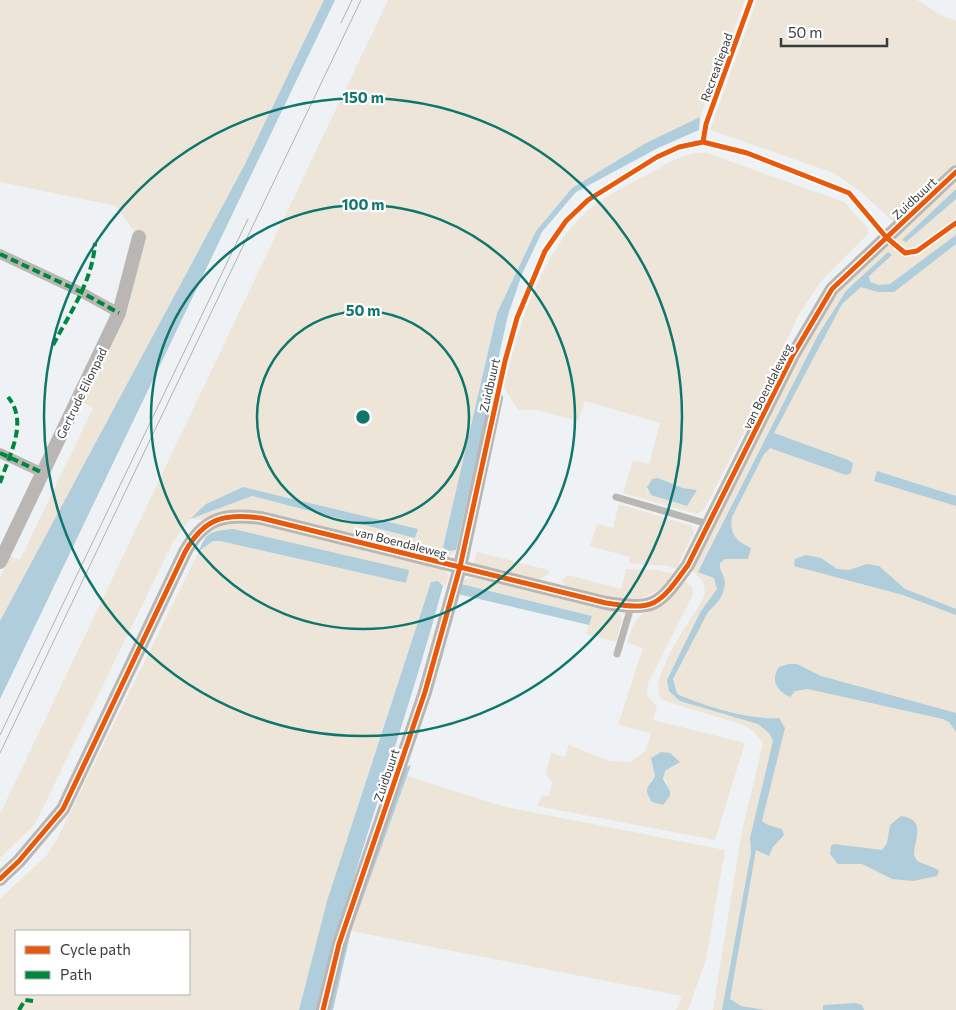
<svg xmlns="http://www.w3.org/2000/svg" width="956" height="1010" font-family="Commissioner,sans-serif">
	<style>
		.green { fill: #ede5d8; fill-rule: evenodd }
		.water { fill: #afcddb }
		.lines { fill: none; stroke-linecap: round; stroke-linejoin: round }
		.service { stroke: #b9b6b3; stroke-width: 7 }
		.pedestrian { stroke: #b9b6b3; stroke-width: 10 }
		.minor { stroke: #b9b6b3; stroke-width: 14 }
		.tram { stroke: #b2b1af; stroke-width: 1 }
		.quiet { stroke: #00873e; stroke-width: 4; stroke-dasharray: 8 4; stroke-linecap: butt }
		.cycleway-casing { stroke: #fff; stroke-width: 8 }
		.cycleway { stroke: #e8590c; stroke-width: 5 }
		.ring { fill: none; stroke: #0f766e; stroke-width: 2.5 }
		.labels { text-anchor: middle; dominant-baseline: central; stroke-width: 4.5; stroke-linejoin: round; paint-order: stroke }
		.street-label { font-size: 12px; fill: #393c3d; stroke: #fff }
		.centre { fill: #0f766e; stroke: #fff; stroke-width: 2.5 }
		.ring-label { font-size: 15px; text-anchor: middle; font-weight: bold; fill: #0f766e; stroke: #fff; stroke-width: 4.5; stroke-linejoin: round; paint-order: stroke }
	</style>
	<rect width="100%" height="100%" fill="#eff2f4"/>
	<path class="green" d="M 0,0 L 324,0 L 245,164 L 0,621 L 0,578 L 10,556 L 20,560 L 93,408 L 84,403 L 127,312 L 145,237 L 135,233 L 116,206 L 0,182 Z
		M 388,0 L 745,0 L 700,117 L 646,143 L 572,188 L 536,231 L 497,313 L 443,547 L 448,551 L 456,550 L 447,558 L 257,511 L 205,520 L 190,519 L 173,542 L 35,824 L 0,858 L 0,814 ZM 243,487 L 418,529 L 418,530 L 415,538 L 252,496 L 191,518 L 206,504 Z
		M 757,0 L 917,0 L 939,14 L 956,21 L 956,1010 L 713,1010 L 741,836 L 763,743 L 754,732 L 744,725 L 662,700 C 645,678 694,618 704,596 C 706,591 704,586 703,581 L 692,571 L 812,333 L 832,297 L 888,242 L 894,248 L 898,245 L 894,240 L 901,229 L 861,192 L 834,173 L 710,130 Z
		M 707,153 L 844,202 L 868,228 L 868,234 L 821,281 L 798,316 L 750,420 L 703,511 L 696,514 L 623,493 L 633,460 L 649,464 L 660,423 L 585,401 L 578,421 L 537,410 L 518,410 L 504,387 C 517,331 539,259 580,218 C 598,199 624,187 647,175 C 666,165 685,151 707,153 ZM 659,478 L 683,488 L 696,490 L 687,506 L 669,501 L 647,491 C 647,483 651,479 659,478 Z
		M 619,504 L 692,526 L 694,532 L 676,569 L 668,566 L 629,563 L 630,557 L 590,546 L 597,524 L 613,528 Z
		M 242,520 L 443,569 L 449,575 L 446,584 L 443,586 L 438,581 L 431,582 L 327,901 L 299,1010 L 0,1010 L 0,899 L 47,855 L 57,839 L 199,551 L 213,541 L 220,541 L 406,583 L 408,570 L 214,531 L 204,539 L 207,530 ZM 16,931 L 189,931 L 189,994 L 16,994 Z
		M 477,552 L 548,570 L 549,574 L 539,579 L 473,564 Z
		M 626,569 L 658,570 L 674,574 C 644,615 606,596 566,586 L 562,580 L 568,575 L 621,589 Z
		M 474,578 L 611,610 L 619,613 L 622,619 L 616,642 L 586,634 L 592,616 L 461,584 L 463,579 Z
		M 685,581 L 692,587 L 693,595 L 648,683 L 647,695 L 657,707 L 653,720 L 745,743 L 715,840 L 537,806 L 542,795 L 549,796 L 552,783 L 546,773 L 551,753 L 565,757 L 569,745 L 609,761 L 631,762 L 646,750 L 651,733 L 618,725 L 643,648 L 627,643 L 633,626 L 639,616 L 656,608 ZM 661,752 L 673,767 L 665,771 L 663,776 L 668,785 L 650,782 L 655,776 L 651,758 Z
		M 401,774 L 505,807 L 725,850 L 706,960 L 688,1010 L 676,1010 L 682,996 L 351,931 Z"/>
	<path class="water" d="M 324,0 L 335,0 L 0,699 L 0,621 L 245,164 Z
		M 700,117 L 699,130 L 658,148 L 576,192 L 542,232 L 522,274 L 508,315 L 456,550 L 448,551 L 443,547 L 497,313 L 536,231 L 572,188 L 646,143 Z
		M 956,189 L 956,199 L 906,242 L 902,240 Z
		M 956,235 L 956,244 L 894,292 L 878,292 L 861,287 L 842,304 L 774,433 L 848,460 L 853,463 L 851,473 L 846,475 L 770,448 L 764,454 L 732,517 C 729,534 736,541 751,548 L 748,559 L 725,559 L 720,563 C 719,569 722,572 724,578 C 728,591 717,604 708,612 L 673,679 L 677,694 C 704,706 749,720 779,718 L 785,728 L 762,821 L 768,825 L 782,829 L 784,835 L 773,847 L 769,856 L 756,850 L 730,999 L 741,1006 L 765,1010 L 722,1010 L 751,853 L 750,838 L 773,741 L 769,733 L 758,724 L 680,701 L 669,691 L 667,680 L 686,641 L 701,611 L 717,589 L 714,578 L 698,572 L 818,335 L 846,291 L 888,252 L 892,255 L 869,276 L 870,282 L 879,285 L 890,284 Z
		M 877,471 L 956,496 L 956,506 L 874,481 Z
		M 658,478 L 683,488 L 697,490 L 687,506 L 651,495 L 647,487 L 652,479 Z
		M 243,487 L 418,529 L 415,538 L 252,496 L 190,519 L 206,504 Z
		M 233,529 L 409,570 L 406,583 L 220,541 L 213,541 L 199,551 C 206,531 213,531 233,529 Z
		M 806,555 L 821,558 L 837,569 L 849,570 L 867,564 L 879,566 L 905,589 L 956,609 L 956,615 L 903,595 L 794,566 L 795,559 Z
		M 438,581 L 443,586 C 405,728 352,866 318,1010 L 299,1010 L 327,901 L 431,582 Z
		M 461,584 L 592,616 L 589,625 L 458,594 Z
		M 789,664 L 797,664 L 821,676 L 956,713 L 956,732 L 949,722 L 943,719 L 808,689 L 795,691 L 790,697 C 777,691 770,680 779,667 Z
		M 661,752 L 670,753 L 680,762 L 665,771 L 663,779 L 670,791 L 670,796 L 663,805 L 652,802 C 642,787 649,788 655,776 L 651,758 Z
		M 411,765 L 351,931 L 333,1010 L 329,1010 L 344,942 L 404,768 Z
		M 901,816 C 927,819 914,840 914,855 L 917,861 L 937,869 L 939,871 L 937,876 L 913,881 L 892,879 L 862,864 L 838,864 L 830,854 L 831,846 L 834,844 L 882,850 L 887,843 L 890,825 Z
		M 856,1003 L 862,1005 L 864,1010 L 823,1010 L 823,1005 Z"/>
	<g class="lines">
		<path class="service" d="M 616,497 L 708,524
			M 617,654 L 631,607"/>
		<path class="pedestrian" d="M 0,254 L 81,292 L 119,313
			M 0,453 L 43,473"/>
		<path class="minor" d="M 0,562 L 119,313 L 139,237
			M 0,879 L 19,861 L 63,809 L 185,552 C 204,518 224,513 261,518 L 606,603 C 656,611 659,605 688,565 L 793,355 L 832,289 L 956,172
			M 323,1010 L 339,944 L 425,692 L 460,567 L 496,398"/>
		<path class="tram" d="M 341,23 L 352,0
			M 0,735 L 248,219
			M 0,753 L 361,0"/>
		<path class="quiet" d="M 0,254 L 81,292 L 119,313
			M 53,345 C 70,313 93,280 95,243
			M 0,453 L 43,473
			M 0,483 C 9,455 29,422 8,397
			M 19,1010 L 25,1000 L 33,1001"/>
		<g class="cycleway-casing">
			<path id="cycleway" d="M 703,142 L 706,124 L 751,0
				M 0,879 L 19,861 L 63,809 L 185,552 C 204,518 224,513 261,518 L 606,603 C 656,611 659,605 688,565 L 793,355 L 832,289 L 956,172
				M 323,1010 L 339,944 L 425,692 L 460,567 L 505,361 L 517,318 L 545,251 L 566,221 L 588,200 L 657,157 L 679,147 L 703,142 L 747,153 L 849,193 L 886,237 L 905,253 L 917,251 L 956,223"/>
		</g>
		<use href="#cycleway" class="cycleway"/>
	</g>
	<g class="ring">
		<circle cx="363" cy="417" r="106"/>
		<circle cx="363" cy="417" r="212"/>
		<circle cx="363" cy="417" r="319"/>
	</g>
	<g class="labels">
		<g class="street-label">
			<text transform="translate(716 67) rotate(-70)">Recreatiepad</text>
			<text transform="translate(914 198) rotate(-43)">Zuidbuurt</text>
			<text transform="translate(489 385) rotate(-77)">Zuidbuurt</text>
			<text transform="translate(767 386) rotate(-63)">van Boendaleweg</text>
			<text transform="translate(81 393) rotate(-64)">Gertrude Elionpad</text>
			<text transform="translate(401 542) rotate(14)">van Boendaleweg</text>
			<text transform="translate(386 775) rotate(-71)">Zuidbuurt</text>
		</g>
	</g>
	<circle cx="363" cy="417" r="8" class="centre"/>
	<g class="ring-label">
		<text x="363" y="103">150 m</text>
		<text x="363" y="210">100 m</text>
		<text x="363" y="316">50 m</text>
	</g>
	<rect x="15" y="930" width="175" height="65" fill="#ffffff" stroke="#b0b1b1"/>
	<rect x="25" y="946" width="25" height="8" fill="#e8590c" stroke="#b0b1b1"/>
	<text x="60" y="955" font-size="15" fill="#393c3d">Cycle path</text>
	<rect x="25" y="971" width="25" height="8" fill="#00873e" stroke="#b0b1b1"/>
	<text x="60" y="980" font-size="15" fill="#393c3d">Path</text>
	<path d="M781 38v8h106v-8" fill="none" stroke="#393c3d" stroke-width="2.5"/>
	<text x="788" y="38" font-size="15" fill="#393c3d" stroke="#ffffff" stroke-width="4" paint-order="stroke">50 m</text>
</svg>
